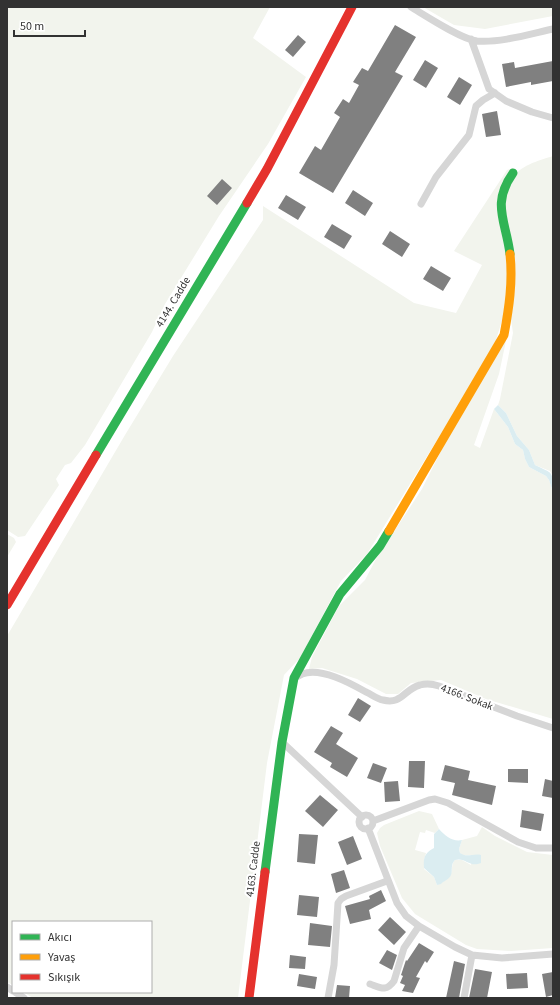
<svg xmlns="http://www.w3.org/2000/svg" width="560" height="1005" font-family="'Source Sans 3',sans-serif">
	<style>
		.green { fill: #f2f4ed }
		.water { fill: #dbedf1 }
		.building { fill: #808080 }
		.lines { fill: none; stroke-linecap: round; stroke-linejoin: round }
		.street { stroke: #d6d6d6; stroke-width: 7 }
		.fast { stroke: #30b455; stroke-width: 9 }
		.slow { stroke: #ff9f0a; stroke-width: 9 }
		.jam { stroke: #e5322d; stroke-width: 9 }
		.labels { text-anchor: middle; dominant-baseline: central; stroke-width: 4; stroke-linejoin: round; paint-order: stroke }
		.street-label { font-size: 11px; fill: #323232; stroke: #fff }
	</style>
	<rect width="100%" height="100%" fill="#fff"/>
	<path class="green" d="M 7,7 L 270,7 L 253,38 L 306,77 L 268,144 L 219,216 L 165,304 L 152,332 L 85,445 L 71,463 L 65,465 L 56,479 L 59,485 L 25,536 L 18,537 L 7,530 Z
		M 423,7 L 553,7 L 553,16 L 485,29 L 454,25 Z
		M 553,156 L 553,476 L 550,471 L 535,465 L 529,450 L 517,436 L 506,413 L 498,405 L 500,399 L 513,333 L 511,319 L 505,209 C 507,200 507,189 511,181 C 519,165 538,161 553,156 Z
		M 513,168 L 502,182 L 505,241 L 508,268 L 507,304 L 496,340 L 480,370 L 367,554 L 341,581 L 300,658 L 284,675 L 267,763 L 238,998 L 33,998 L 23,992 L 151,992 L 151,922 L 13,922 L 13,985 L 7,982 L 7,636 L 125,435 L 173,356 L 263,220 L 263,206 L 414,303 L 456,313 L 482,265 L 454,251 L 507,170 Z
		M 507,336 L 499,374 L 474,445 L 480,448 L 494,409 L 508,427 L 515,444 L 523,450 L 525,459 L 529,467 L 546,476 L 549,480 L 553,492 L 553,719 L 486,699 L 441,680 L 411,683 L 398,694 L 386,694 L 357,679 L 322,668 L 309,669 L 312,657 L 339,606 L 365,580 L 376,559 L 422,489 L 447,439 Z
		M 7,534 L 14,538 L 16,542 L 7,557 Z
		M 419,811 L 432,814 L 439,829 L 435,833 L 426,830 L 425,833 L 420,832 L 415,850 L 426,853 L 424,860 L 424,869 L 434,877 L 437,885 C 440,883 445,881 448,878 C 454,874 450,865 455,860 L 462,860 L 471,865 L 471,855 L 462,855 L 460,853 L 459,849 L 462,840 L 477,836 L 482,827 L 495,836 L 527,852 L 553,855 L 553,948 L 511,951 L 477,949 L 466,945 L 415,914 L 402,898 L 380,846 L 377,833 L 380,828 L 384,825 Z"/>
	<path class="water" d="M 498,405 L 506,413 L 517,436 L 529,450 L 535,465 C 553,474 553,470 553,492 L 549,480 L 546,476 L 529,467 L 525,459 L 523,450 L 515,444 L 508,427 L 494,409 Z
		M 439,829 C 445,836 453,842 462,840 L 459,849 L 460,853 C 466,858 474,853 481,855 L 481,863 C 469,868 466,857 455,860 C 450,865 453,870 451,875 C 449,880 443,881 441,884 L 437,885 L 434,877 L 424,868 C 423,857 425,853 434,848 L 434,834 Z"/>
	<path class="building" d="M 395,25 L 416,37 L 395,72 L 403,76 L 333,193 L 299,173 L 315,146 L 321,150 L 340,117 L 334,113 L 343,99 L 349,103 L 359,85 L 353,82 L 362,68 L 368,71 Z
		M 298,35 L 306,42 L 293,57 L 285,50 Z
		M 425,60 L 438,68 L 426,88 L 413,80 Z
		M 553,61 L 553,81 L 531,85 L 531,82 L 506,87 L 502,64 L 514,62 L 515,68 Z
		M 459,77 L 472,85 L 460,105 L 447,97 Z
		M 497,111 L 501,135 L 486,137 L 482,114 Z
		M 222,179 L 232,188 L 217,205 L 207,196 Z
		M 353,190 L 373,203 L 365,216 L 345,203 Z
		M 286,195 L 306,207 L 298,220 L 278,208 Z
		M 332,224 L 352,236 L 344,249 L 324,237 Z
		M 390,231 L 410,244 L 402,257 L 382,244 Z
		M 431,266 L 451,278 L 443,291 L 423,279 Z
		M 358,698 L 371,706 L 360,722 L 348,715 Z
		M 331,726 L 343,733 L 336,744 L 358,758 L 347,777 L 330,767 L 332,763 L 314,752 Z
		M 409,761 L 425,761 L 424,788 L 408,787 Z
		M 373,763 L 387,768 L 381,783 L 367,778 Z
		M 445,765 L 470,771 L 468,780 L 496,786 L 492,805 L 452,795 L 455,783 L 441,780 Z
		M 508,769 L 528,769 L 528,783 L 508,782 Z
		M 545,779 L 553,781 L 553,798 L 542,796 Z
		M 398,781 L 400,801 L 385,802 L 384,782 Z
		M 320,795 L 338,810 L 323,827 L 305,811 Z
		M 522,810 L 544,814 L 541,831 L 520,827 Z
		M 299,834 L 318,835 L 315,864 L 297,862 Z
		M 353,836 L 362,859 L 347,865 L 338,842 Z
		M 344,870 L 350,888 L 336,893 L 331,874 Z
		M 381,890 L 386,901 L 369,910 L 371,919 L 350,924 L 345,906 L 370,899 L 369,896 Z
		M 299,895 L 319,897 L 317,917 L 297,915 Z
		M 390,917 L 406,932 L 394,945 L 378,930 Z
		M 310,923 L 332,926 L 330,947 L 308,945 Z
		M 419,943 L 434,952 L 427,963 L 425,961 L 416,977 L 420,978 L 413,993 L 402,991 L 405,985 L 400,983 L 403,976 L 401,975 L 406,960 L 407,961 Z
		M 387,950 L 397,955 L 392,970 L 379,963 Z
		M 290,955 L 306,957 L 305,969 L 289,968 Z
		M 454,961 L 465,964 L 459,998 L 446,998 Z
		M 475,969 L 492,972 L 487,998 L 469,998 Z
		M 553,972 L 553,995 L 546,997 L 542,974 Z
		M 527,973 L 528,988 L 507,989 L 506,974 Z
		M 299,974 L 317,977 L 315,989 L 297,986 Z
		M 337,985 L 350,986 L 349,998 L 335,998 Z"/>
	<g class="lines">
		<path class="street" d="M 411,7 C 426,16 461,39 477,41 C 500,43 530,34 553,29
			M 471,39 L 489,89 L 506,101 L 532,112 L 553,118
			M 421,204 L 436,177 L 469,135 L 476,106 L 483,100 L 495,93
			M 294,678 C 297,677 300,675 302,674 C 321,667 350,683 366,692 C 371,694 377,699 383,700 C 402,705 404,689 420,685 C 427,683 433,684 439,686 L 517,716 L 553,728
			M 282,742 L 362,817
			M359 822a7 7 0 1 1 14 0a7 7 0 1 1-14 0Z
			M 373,821 L 429,800 L 435,799 L 448,803 L 518,842 L 536,848 L 553,848
			M 368,828 L 397,903 L 406,916 L 419,926 L 455,947 L 472,955 L 502,958 L 553,954
			M 370,984 C 381,988 386,992 394,981 L 404,948 L 419,926
			M 7,987 L 13,991
			M 15,992 L 24,998
			M 328,998 L 334,965 L 338,903 L 341,899 L 346,896 L 387,881
			M 464,998 L 472,955"/>
		<path class="fast" d="M 510,254 C 506,221 491,204 513,173
			M 96,455 L 247,203
			M 265,872 L 282,742 L 294,678 L 340,594 L 380,546 L 389,531"/>
		<path class="slow" d="M 389,531 L 504,335 C 509,308 513,282 510,254"/>
		<path class="jam" d="M 247,203 L 267,169 L 352,7
			M 7,605 L 96,455
			M 249,998 L 265,872"/>
	</g>
	<g class="labels">
		<g class="street-label">
			<text transform="translate(173 302) rotate(-59)">4144. Cadde</text>
			<text transform="translate(467 697) rotate(21)">4166. Sokak</text>
			<text transform="translate(253 869) rotate(-83)">4163. Cadde</text>
		</g>
	</g>
	<rect width="560" height="1005" fill="none" stroke="#323232" stroke-width="16"/>
	<rect x="12" y="921" width="140" height="72" fill="#ffffff" stroke="#adadad"/>
	<rect x="20" y="934" width="20" height="6" fill="#30b455" stroke="#adadad"/>
	<text x="48" y="941" font-size="12" fill="#323232">Akıcı</text>
	<rect x="20" y="954" width="20" height="6" fill="#ff9f0a" stroke="#adadad"/>
	<text x="48" y="961" font-size="12" fill="#323232">Yavaş</text>
	<rect x="20" y="974" width="20" height="6" fill="#e5322d" stroke="#adadad"/>
	<text x="48" y="981" font-size="12" fill="#323232">Sıkışık</text>
	<path d="M14 30v6h71v-6" fill="none" stroke="#323232" stroke-width="2"/>
	<text x="20" y="30" font-size="12" fill="#323232" stroke="#ffffff" stroke-width="3" paint-order="stroke">50 m</text>
</svg>
